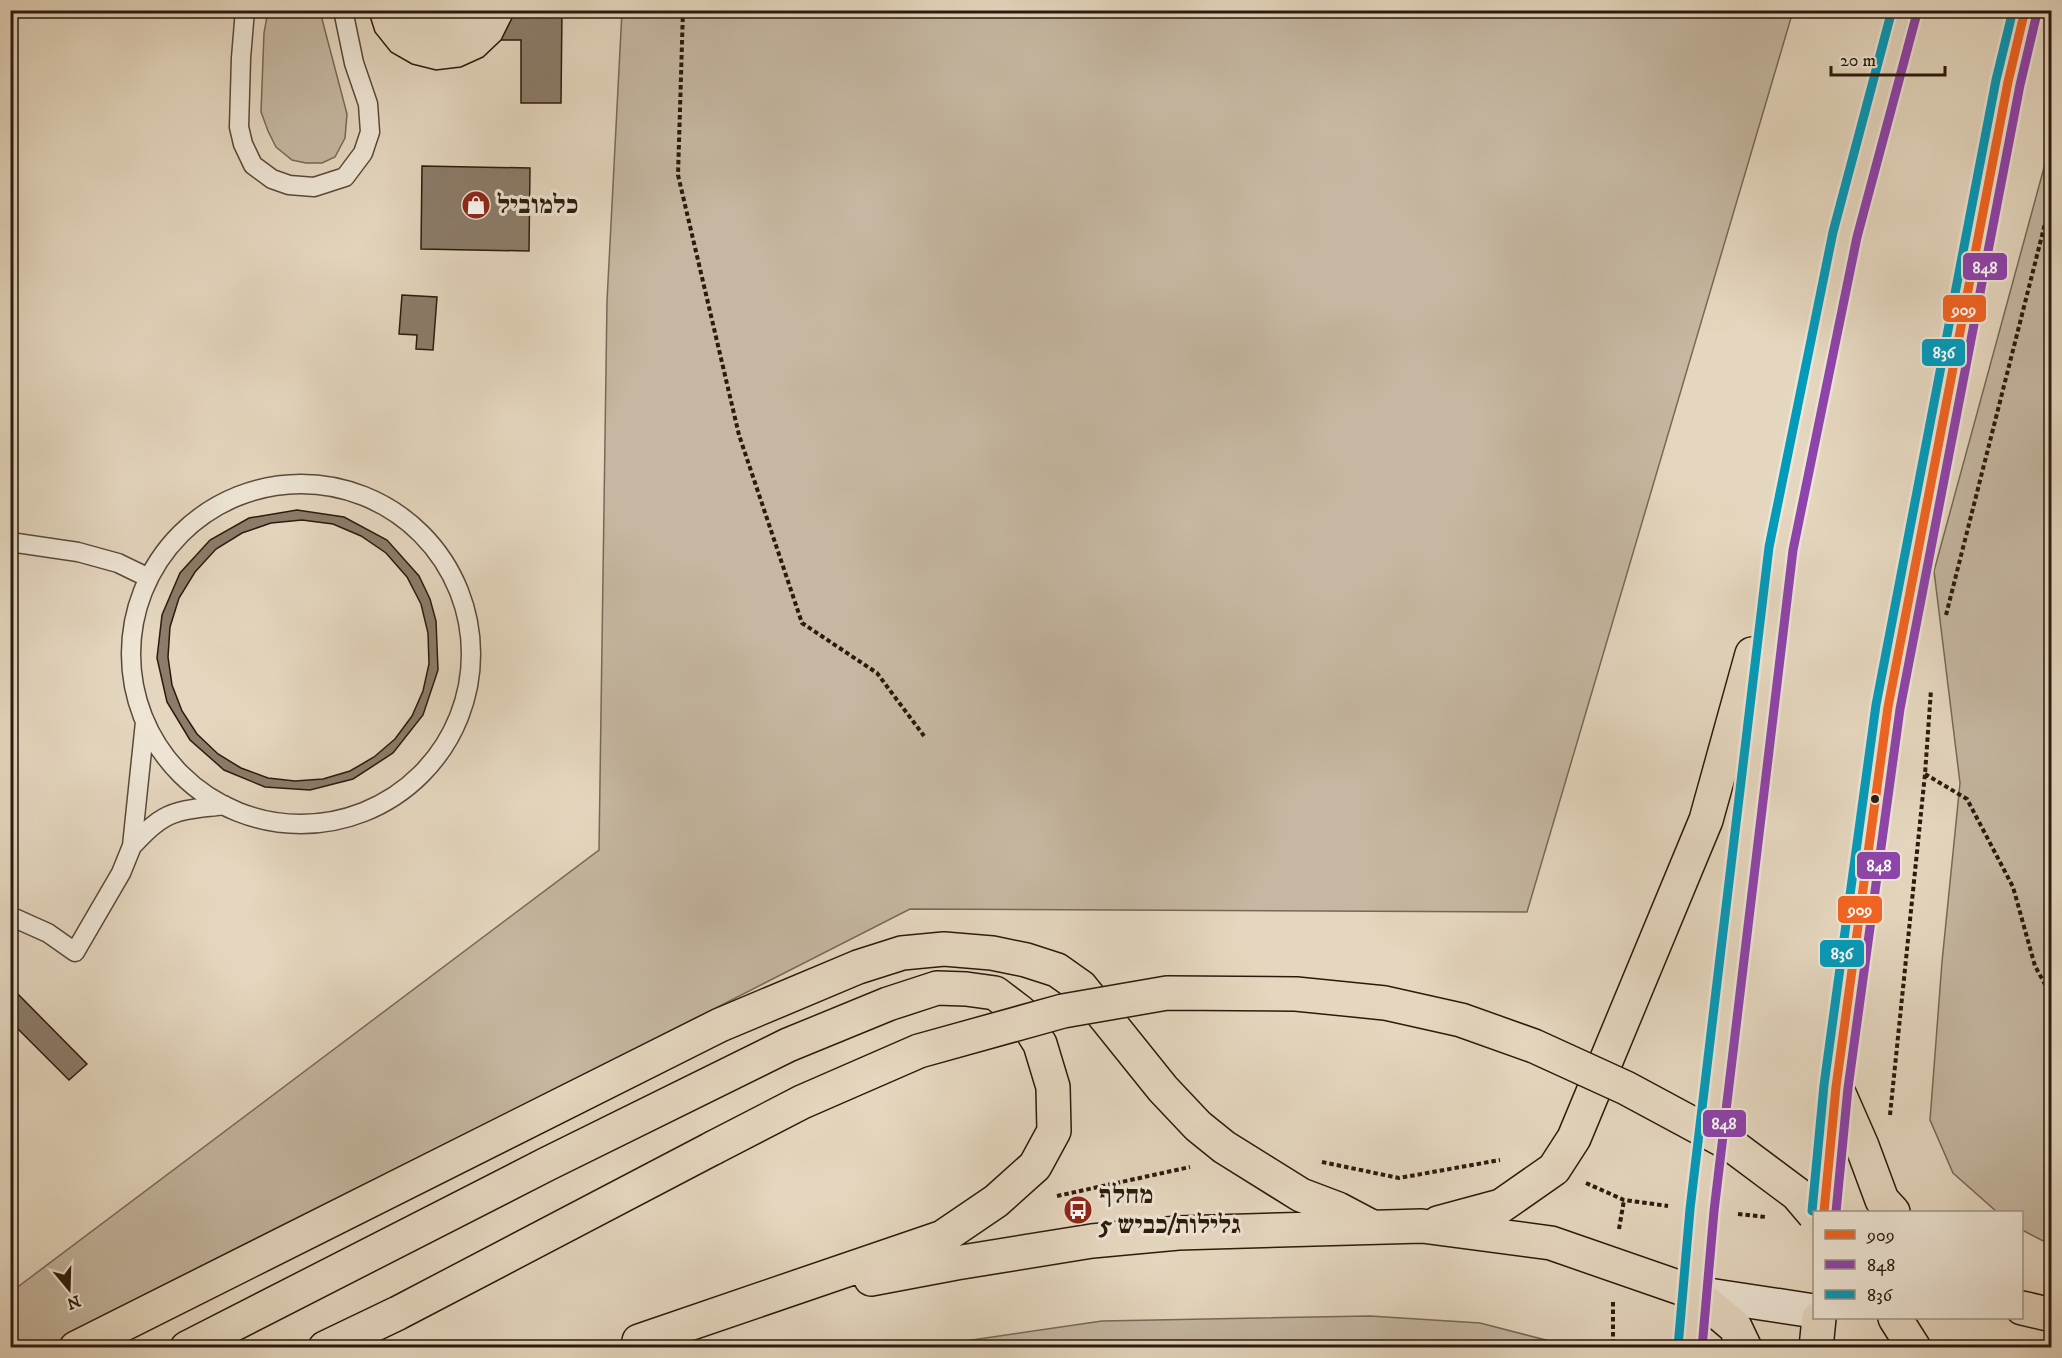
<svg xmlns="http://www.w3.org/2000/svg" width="2062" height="1358" font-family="'IM FELL DW Pica','Frank Ruhl Libre',serif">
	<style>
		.grass { fill: #c5b7a1; stroke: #786857; stroke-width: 1.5 }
		.building { fill: #8c7c6a; stroke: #2b1a0d; stroke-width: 1.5; fill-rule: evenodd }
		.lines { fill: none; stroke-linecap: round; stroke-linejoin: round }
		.lane-casing { stroke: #5a493a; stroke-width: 21 }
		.secondary-casing { stroke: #2b1a0d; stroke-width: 36 }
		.highway-casing { stroke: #2b1a0d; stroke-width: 36 }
		.path { stroke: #2b1a0d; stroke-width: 4; stroke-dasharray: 4.5 3; stroke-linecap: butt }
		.lane { stroke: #eee5d5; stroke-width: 18 }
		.secondary { stroke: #eee5d5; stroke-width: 33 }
		.highway { stroke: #e5d7bf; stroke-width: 33 }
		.highway-bridge-casing { stroke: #2b1a0d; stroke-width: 36; stroke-linecap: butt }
		.highway-bridge { stroke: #e5d7bf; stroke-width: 33 }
		.bus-1-casing { stroke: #eee5d5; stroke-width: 14 }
		.bus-2-casing { stroke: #eee5d5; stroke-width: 14 }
		.bus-3-casing { stroke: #eee5d5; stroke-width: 14 }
		.bus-1 { stroke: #f26522; stroke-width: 9 }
		.bus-2 { stroke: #8e44ad; stroke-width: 9 }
		.bus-3 { stroke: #049bbb; stroke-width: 9 }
		.bus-dot { fill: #2b1a0d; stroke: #eee5d5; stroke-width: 2 }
		.labels { text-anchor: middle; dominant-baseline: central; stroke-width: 6; stroke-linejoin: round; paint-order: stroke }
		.poi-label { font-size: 26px; font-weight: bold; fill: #2b1a0d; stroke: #eee5d5; text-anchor: start }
		.line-badge { stroke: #eee5d5; stroke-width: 2 }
		.badge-label { font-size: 16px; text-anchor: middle; font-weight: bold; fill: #fff }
	</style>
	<rect width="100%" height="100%" fill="#e5d7bf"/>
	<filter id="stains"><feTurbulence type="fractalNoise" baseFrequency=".00333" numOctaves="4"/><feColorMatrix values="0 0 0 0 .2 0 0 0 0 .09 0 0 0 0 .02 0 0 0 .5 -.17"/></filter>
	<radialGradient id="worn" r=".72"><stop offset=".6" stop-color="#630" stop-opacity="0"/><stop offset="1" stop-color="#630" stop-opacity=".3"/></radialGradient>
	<path class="grass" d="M 268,11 L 318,11 L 322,19 L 347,114 L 345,138 L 335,157 L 322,163 L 306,163 L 292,160 L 276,147 L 268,131 L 261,112 L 264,33 Z
		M 622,11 L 1793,11 L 1527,912 L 910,909 L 51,1347 L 11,1348 L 11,1292 L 599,850 L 607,301 Z
		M 2051,142 L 2051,1245 L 2022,1230 L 2022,1212 L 1997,1212 L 1953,1173 L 1930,1120 L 1942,962 L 1960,783 L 1934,571 Z
		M 1370,1316 L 1480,1323 L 1573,1347 L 924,1347 L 1102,1321 Z"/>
	<path class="building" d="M 368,10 L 513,10 L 512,18 L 501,40 L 483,57 L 461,67 L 436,70 L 412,64 L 391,52 L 375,32 Z
		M 368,10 L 562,10 L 561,103 L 521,103 L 521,40 L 501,40 L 483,57 L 461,67 L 436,70 L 412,64 L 391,52 L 375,32 Z
		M 422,166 L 530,168 L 529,251 L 421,249 Z
		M 402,295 L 437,297 L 433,350 L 416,349 L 417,335 L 399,334 Z
		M 297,510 L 344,517 L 387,540 L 419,576 L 430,599 L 436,621 L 438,670 L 423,715 L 393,753 L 353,779 L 310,790 L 265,787 L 224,770 L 190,740 L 167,702 L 157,658 L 162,615 L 180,573 L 210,540 L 249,518 ZM 302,520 L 333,524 L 361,536 L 386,553 L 407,577 L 421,604 L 428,633 L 429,664 L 423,691 L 412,716 L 395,739 L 374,757 L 350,771 L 323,779 L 295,781 L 268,778 L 241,768 L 218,754 L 197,734 L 182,711 L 172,685 L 168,657 L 170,627 L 179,598 L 195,572 L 216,549 L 242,533 L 271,523 Z
		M 10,986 L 87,1064 L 69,1080 L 10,1021 Z"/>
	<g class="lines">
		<g class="lane-casing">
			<path id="lane" d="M 245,10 L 241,58 L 239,127 L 243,144 L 253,165 L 272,179 L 289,185 L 314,187 L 345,177 L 363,153 L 370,132 L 368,104 L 354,63 L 343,10
				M131 654a170 170 0 1 1 340 0a170 170 0 1 1-340 0Z
				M 10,542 L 78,552 L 118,563 L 149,578
				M 132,846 C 142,836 151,825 164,818 C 181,808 205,808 224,805
				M 10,916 L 48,933 L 75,952 L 121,873 L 132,846 L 145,722"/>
		</g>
		<g class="secondary-casing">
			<path id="secondary" d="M 1695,1293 L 1814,1311"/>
		</g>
		<g class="highway-casing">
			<path id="highway" d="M 1837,1089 L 1862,1146 L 1882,1200 L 1893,1212
				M 1824,1212 L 1836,1087 L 1888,707 L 2008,82 L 2025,10
				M 1438,1223 L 1501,1206 L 1554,1169 L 1574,1138 L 1706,820 L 1752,654
				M 871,1279 L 956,1263 L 1092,1241 L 1178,1233 L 1422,1226 L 1551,1243 L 1695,1293 L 1735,1327 L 1745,1348
				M 2022,1308 L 2052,1315
				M 1895,1318 L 1914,1348
				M 76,1348 L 720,1025 L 858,967 L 902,953 L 944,949 L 992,953 L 1026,960 L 1057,970 L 1081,987 L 1163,1089 L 1198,1126 L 1224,1147 L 1301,1195 L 1338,1209 L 1372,1227
				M 187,1348 L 547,1164 L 788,1045 L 888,1004 L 937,988 L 966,989 L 995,993 L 1020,1012 L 1040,1044 L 1053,1087 L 1054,1131 L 1035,1166 L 996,1201 L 943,1237 L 639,1341
				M 325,1348 L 398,1313 L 713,1148
				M 1690,1348 L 1702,1210 L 1781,548 L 1845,234 L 1905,10
				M 1816,1348 L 1819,1318"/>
		</g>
		<path class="path" d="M 683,10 L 678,175 L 739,435 L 802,623 L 877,673 L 924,736
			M 1946,615 L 2052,196
			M 1925,774 L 1967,799 L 2013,887 L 2035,966 L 2052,997
			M 1890,1115 L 1925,774 L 1931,690
			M 1322,1162 L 1399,1178 L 1500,1160
			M 1586,1183 L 1624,1200 L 1668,1206
			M 1057,1196 L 1190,1167
			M 1738,1214 L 1766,1217
			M 1619,1229 L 1624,1200
			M 1613,1302 L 1613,1348"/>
		<use href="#lane" class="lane"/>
		<use href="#secondary" class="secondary"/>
		<use href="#highway" class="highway"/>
		<g class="highway-bridge-casing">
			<path id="highway-bridge" d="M 713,1148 L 802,1102 L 919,1051 L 1063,1011 L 1167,993 L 1296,994 L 1385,1003 L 1461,1020 L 1534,1046 L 1626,1088 L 1730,1144 L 1797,1194 L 1814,1214"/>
		</g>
		<use href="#highway-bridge" class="highway-bridge"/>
		<g class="bus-1-casing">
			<path id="bus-1" d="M 1824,1212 L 1836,1087 L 1888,707 L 2008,82 L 2025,10"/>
		</g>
		<g class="bus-2-casing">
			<path id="bus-2" d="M 1836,1212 L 1848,1088 L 1900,709 L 2020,85 L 2037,13
				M 1702,1348 L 1714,1211 L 1793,550 L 1857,237 L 1917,13"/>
		</g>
		<g class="bus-3-casing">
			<path id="bus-3" d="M 1812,1211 L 1824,1085 L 1876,705 L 1996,80 L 2013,10
				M 1678,1347 L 1690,1209 L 1769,547 L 1833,232 L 1892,10"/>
		</g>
		<use href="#bus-1" class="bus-1"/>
		<use href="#bus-2" class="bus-2"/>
		<use href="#bus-3" class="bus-3"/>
	</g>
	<defs>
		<g id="shop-disc" transform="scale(1.5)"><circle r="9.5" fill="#8f2418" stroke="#eee5d5"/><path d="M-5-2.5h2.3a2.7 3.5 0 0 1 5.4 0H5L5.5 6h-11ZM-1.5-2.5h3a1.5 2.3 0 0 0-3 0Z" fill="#fff"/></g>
		<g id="bus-disc" transform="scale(1.5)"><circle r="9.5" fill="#8f2418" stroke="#eee5d5"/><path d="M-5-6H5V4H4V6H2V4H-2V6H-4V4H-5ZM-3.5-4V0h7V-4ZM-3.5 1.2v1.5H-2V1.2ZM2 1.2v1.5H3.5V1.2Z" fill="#fff"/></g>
	</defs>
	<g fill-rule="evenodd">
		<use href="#shop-disc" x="476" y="205"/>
		<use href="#bus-disc" x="1078" y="1210"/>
	</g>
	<circle class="bus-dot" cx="1875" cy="799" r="5"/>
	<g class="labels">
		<g class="poi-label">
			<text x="497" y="205">כלמוביל</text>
			<text x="1099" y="1195">מחלף<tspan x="1099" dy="30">גלילות/כביש 5</tspan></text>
		</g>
	</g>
	<g class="line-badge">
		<rect x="1962" y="252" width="46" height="29" rx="6" fill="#8e44ad"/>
		<rect x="1942" y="294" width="45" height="29" rx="6" fill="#f26522"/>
		<rect x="1921" y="338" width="45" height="29" rx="6" fill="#049bbb"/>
		<rect x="1856" y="851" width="45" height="29" rx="6" fill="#8e44ad"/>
		<rect x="1837" y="895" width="46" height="29" rx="6" fill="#f26522"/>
		<rect x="1819" y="939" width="46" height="29" rx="6" fill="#049bbb"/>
		<rect x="1702" y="1109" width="45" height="29" rx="6" fill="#8e44ad"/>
	</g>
	<g class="badge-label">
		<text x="1985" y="273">848</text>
		<text x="1964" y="315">909</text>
		<text x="1944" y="358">836</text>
		<text x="1879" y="871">848</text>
		<text x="1860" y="915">909</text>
		<text x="1842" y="959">836</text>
		<text x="1724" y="1129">848</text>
	</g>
	<rect width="2062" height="1358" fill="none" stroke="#e5d7bf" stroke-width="36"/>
	<rect x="12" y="12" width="2038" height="1334" fill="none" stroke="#2b1a0d" stroke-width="3"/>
	<rect x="18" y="18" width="2026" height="1322" fill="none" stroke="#2b1a0d" stroke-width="1.5"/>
	<rect x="1813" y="1211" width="210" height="108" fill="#eee5d5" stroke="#a09485" stroke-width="1.5"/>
	<rect x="1825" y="1230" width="30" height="9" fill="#f26522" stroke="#a09485" stroke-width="1.5"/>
	<text x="1867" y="1241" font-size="18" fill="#2b1a0d">909</text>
	<rect x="1825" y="1260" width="30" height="9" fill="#8e44ad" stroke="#a09485" stroke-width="1.5"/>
	<text x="1867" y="1271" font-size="18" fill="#2b1a0d">848</text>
	<rect x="1825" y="1290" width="30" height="9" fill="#049bbb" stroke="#a09485" stroke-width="1.5"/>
	<text x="1867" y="1301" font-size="18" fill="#2b1a0d">836</text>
	<g transform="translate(69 1289) rotate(161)" stroke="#eee5d5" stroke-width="4.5" paint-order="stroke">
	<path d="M0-4.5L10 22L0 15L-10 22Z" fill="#2b1a0d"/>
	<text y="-9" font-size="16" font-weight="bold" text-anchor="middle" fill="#2b1a0d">N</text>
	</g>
	<path d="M1831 66v9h114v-9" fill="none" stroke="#2b1a0d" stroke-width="3"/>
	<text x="1840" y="66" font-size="18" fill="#2b1a0d" stroke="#eee5d5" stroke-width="4.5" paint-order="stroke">20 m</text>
	<rect width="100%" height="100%" filter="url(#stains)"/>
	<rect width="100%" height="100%" fill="url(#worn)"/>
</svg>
